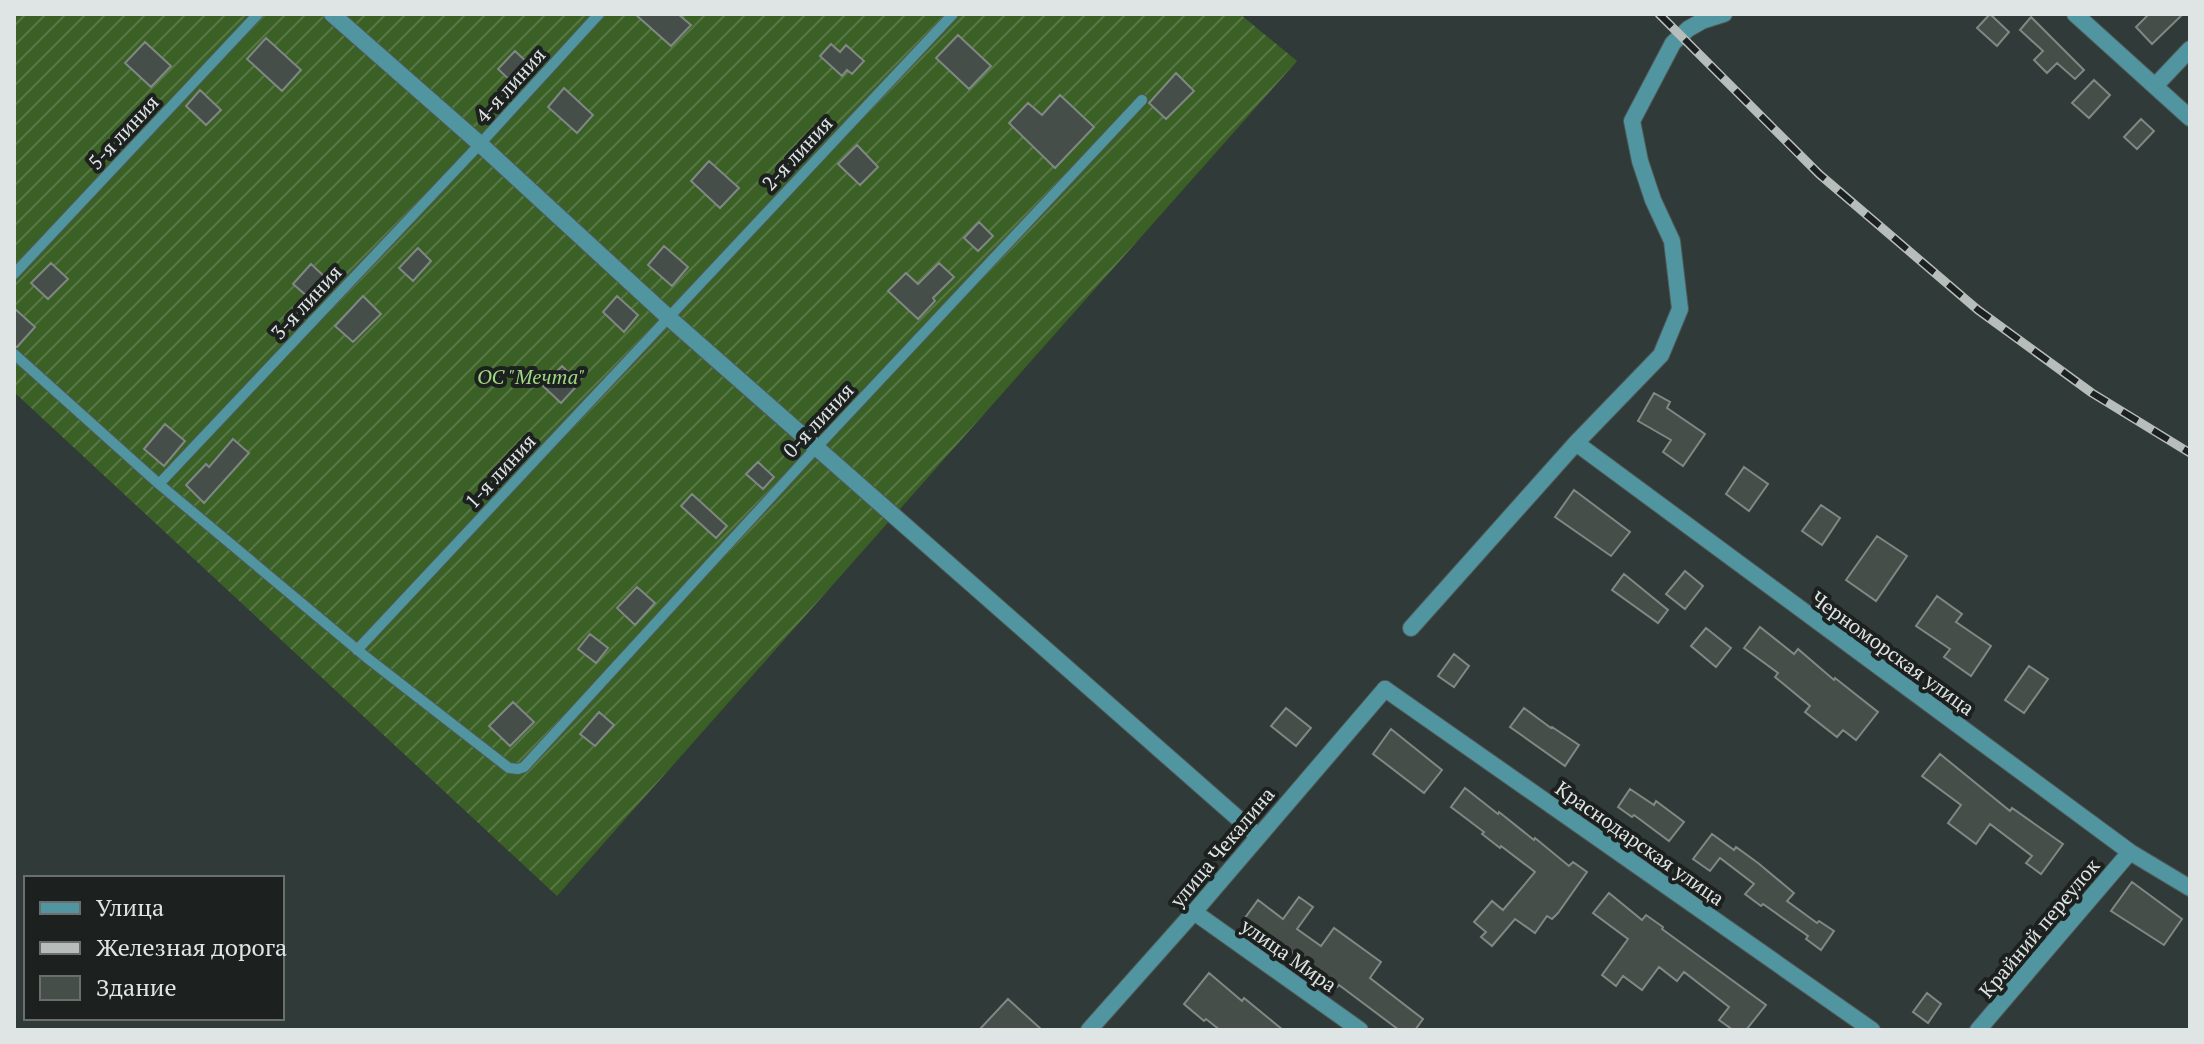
<svg xmlns="http://www.w3.org/2000/svg" width="2204" height="1044" font-family="'PT Serif',serif">
	<style>
		.garden { fill: url(#garden-furrows) }
		.building { fill: #464e49; stroke: #7f8883; stroke-width: 2 }
		.lines { fill: none; stroke-linecap: round; stroke-linejoin: round }
		.service-casing { stroke: #505957; stroke-width: 12 }
		.minor-casing { stroke: #505957; stroke-width: 18 }
		.tertiary-casing { stroke: #505957; stroke-width: 18 }
		.service { stroke: #5195a1; stroke-width: 10 }
		.minor { stroke: #5195a1; stroke-width: 16 }
		.tertiary { stroke: #5195a1; stroke-width: 16 }
		.rail-casing { stroke: #b6bdbb; stroke-width: 9 }
		.rail { stroke: #1c201f; stroke-width: 6; stroke-dasharray: 18; stroke-linecap: butt }
		.labels { text-anchor: middle; dominant-baseline: central; stroke-width: 8; stroke-linejoin: round; paint-order: stroke }
		.street-label { font-size: 20px; fill: #dfe5e4; stroke: #1c201f }
		.park-label { font-size: 20px; font-style: italic; fill: #a0d883; stroke: #1c201f }
	</style>
	<defs>
		<pattern id="garden-furrows" width="10" height="10" patternUnits="userSpaceOnUse" patternTransform="scale(2)"><rect width="10" height="10" fill="#3b6026"/><path d="M-1 1l2-2M0 10L10 0M9 11l2-2" fill="none" stroke="#577745"/></pattern>
	</defs>
	<rect width="100%" height="100%" fill="#303a38"/>
	<path class="garden" d="M 14,14 L 1240,14 L 1297,61 L 557,896 L 14,392 Z"/>
	<path class="building" d="M 635,14 L 678,14 L 691,25 L 671,46 Z
		M 1990,14 L 2009,32 L 1997,46 L 1977,28 Z
		M 2149,14 L 2183,14 L 2152,44 L 2136,27 Z
		M 2031,17 L 2084,70 L 2075,79 L 2057,63 L 2047,73 L 2034,60 L 2043,51 L 2020,30 Z
		M 958,35 L 991,66 L 969,89 L 936,58 Z
		M 266,38 L 301,70 L 282,91 L 247,59 Z
		M 145,42 L 171,66 L 151,87 L 125,63 Z
		M 831,44 L 840,52 L 846,45 L 864,61 L 852,74 L 847,70 L 842,76 L 820,56 Z
		M 515,51 L 531,66 L 514,84 L 498,69 Z
		M 1176,73 L 1194,91 L 1166,119 L 1149,103 Z
		M 2094,80 L 2110,95 L 2089,118 L 2072,103 Z
		M 564,88 L 593,115 L 577,133 L 548,107 Z
		M 200,90 L 221,110 L 206,125 L 186,106 Z
		M 1060,95 L 1094,127 L 1055,168 L 1009,123 L 1028,103 L 1042,115 Z
		M 2141,119 L 2154,131 L 2137,149 L 2124,137 Z
		M 857,145 L 878,167 L 860,185 L 838,164 Z
		M 709,161 L 739,188 L 720,208 L 691,181 Z
		M 979,222 L 993,236 L 978,251 L 964,238 Z
		M 664,246 L 688,267 L 672,286 L 648,265 Z
		M 418,248 L 431,261 L 413,281 L 399,268 Z
		M 51,263 L 68,279 L 48,299 L 31,283 Z
		M 939,263 L 954,277 L 933,298 L 935,301 L 918,319 L 888,291 L 906,273 L 918,284 Z
		M 311,264 L 326,278 L 308,297 L 293,284 Z
		M 363,296 L 381,314 L 353,342 L 335,326 Z
		M 617,296 L 638,315 L 624,332 L 603,312 Z
		M 14,308 L 35,327 L 17,347 L 14,346 Z
		M 562,366 L 572,376 L 567,382 L 575,388 L 561,403 L 543,386 Z
		M 1654,393 L 1670,402 L 1667,408 L 1705,434 L 1683,466 L 1663,452 L 1671,440 L 1638,421 Z
		M 165,424 L 185,441 L 164,466 L 144,449 Z
		M 233,439 L 249,453 L 204,503 L 186,485 L 206,464 L 209,467 Z
		M 758,462 L 774,477 L 763,489 L 746,474 Z
		M 1744,467 L 1768,484 L 1749,511 L 1726,494 Z
		M 1574,490 L 1630,532 L 1611,556 L 1555,517 Z
		M 692,494 L 727,526 L 716,538 L 681,506 Z
		M 1821,505 L 1840,518 L 1822,545 L 1802,531 Z
		M 1877,536 L 1907,556 L 1876,601 L 1846,580 Z
		M 1685,571 L 1703,586 L 1685,609 L 1666,594 Z
		M 1624,574 L 1668,610 L 1658,623 L 1612,590 Z
		M 637,587 L 655,603 L 635,625 L 617,608 Z
		M 1937,596 L 1962,614 L 1956,622 L 1991,646 L 1971,676 L 1944,657 L 1950,649 L 1916,626 Z
		M 1760,627 L 1794,654 L 1798,649 L 1834,680 L 1835,678 L 1878,712 L 1856,740 L 1843,730 L 1837,737 L 1805,712 L 1810,706 L 1775,677 L 1778,673 L 1744,648 Z
		M 1706,628 L 1731,648 L 1716,667 L 1691,646 Z
		M 590,634 L 608,648 L 596,663 L 578,649 Z
		M 1454,654 L 1469,666 L 1454,687 L 1438,676 Z
		M 2029,666 L 2048,679 L 2024,713 L 2005,700 Z
		M 513,702 L 534,722 L 510,746 L 489,726 Z
		M 1286,708 L 1311,728 L 1296,746 L 1271,726 Z
		M 1524,708 L 1551,728 L 1552,727 L 1579,745 L 1565,766 L 1510,727 Z
		M 599,712 L 614,725 L 595,746 L 580,734 Z
		M 1391,729 L 1442,770 L 1424,793 L 1373,754 Z
		M 1940,754 L 2010,811 L 2012,808 L 2063,844 L 2041,874 L 2026,863 L 2032,856 L 1990,824 L 1976,844 L 1948,823 L 1961,805 L 1922,776 Z
		M 1465,788 L 1498,814 L 1499,812 L 1534,840 L 1535,838 L 1569,866 L 1573,862 L 1587,872 L 1558,913 L 1552,919 L 1547,916 L 1535,933 L 1515,919 L 1492,946 L 1481,937 L 1486,932 L 1474,922 L 1492,901 L 1503,910 L 1535,872 L 1501,846 L 1500,848 L 1482,834 L 1484,832 L 1451,807 Z
		M 1630,789 L 1654,805 L 1656,801 L 1684,822 L 1669,841 L 1634,815 L 1632,817 L 1618,807 Z
		M 1712,834 L 1734,850 L 1736,847 L 1758,863 L 1794,893 L 1787,901 L 1817,923 L 1819,921 L 1834,931 L 1821,950 L 1806,939 L 1808,936 L 1763,904 L 1761,906 L 1745,894 L 1754,884 L 1720,858 L 1710,871 L 1693,859 Z
		M 2132,882 L 2182,919 L 2164,945 L 2111,911 Z
		M 1609,893 L 1642,920 L 1646,915 L 1663,927 L 1662,929 L 1766,1005 L 1746,1030 L 1733,1030 L 1719,1020 L 1729,1007 L 1684,972 L 1677,981 L 1659,967 L 1642,990 L 1623,976 L 1616,986 L 1602,975 L 1628,939 L 1593,913 Z
		M 1299,897 L 1313,907 L 1297,929 L 1321,946 L 1334,928 L 1381,962 L 1370,978 L 1423,1019 L 1415,1030 L 1399,1030 L 1339,985 L 1337,987 L 1322,976 L 1323,975 L 1266,933 L 1263,938 L 1242,922 L 1258,900 L 1283,919 Z
		M 1209,973 L 1242,1001 L 1244,998 L 1283,1030 L 1220,1030 L 1206,1019 L 1204,1021 L 1184,1004 Z
		M 1927,993 L 1941,1004 L 1928,1023 L 1913,1012 Z
		M 1008,999 L 1042,1030 L 979,1030 Z"/>
	<g class="lines">
		<g class="service-casing">
			<path id="service" d="M 14,274 L 258,14
				M 14,354 L 159,484 L 366,657 L 509,768 L 518,769 L 524,767 L 816,448 L 1142,100
				M 159,484 L 480,144 L 599,14
				M 357,650 L 953,14"/>
		</g>
		<g class="minor-casing">
			<path id="minor" d="M 332,14 L 480,144 L 668,317 L 1258,836
				M 2075,14 L 2190,118
				M 2155,86 L 2190,49
				M 1576,443 L 2130,852 L 2190,888
				M 1411,628 L 1576,443 L 1661,355 L 1680,309 L 1672,241 L 1653,200 L 1640,161 L 1632,121 L 1673,43 L 1688,29 L 1702,21 L 1724,14
				M 1194,912 L 1360,1030
				M 1089,1030 L 1194,912 L 1385,689
				M 1978,1030 L 2130,852"/>
		</g>
		<g class="tertiary-casing">
			<path id="tertiary" d="M 1385,689 L 1872,1030"/>
		</g>
		<use href="#service" class="service"/>
		<use href="#minor" class="minor"/>
		<use href="#tertiary" class="tertiary"/>
		<g class="rail-casing">
			<path id="rail" d="M 1659,14 L 1819,174 L 1978,310 L 2092,393 L 2190,453"/>
		</g>
		<use href="#rail" class="rail"/>
	</g>
	<g class="labels">
		<g class="street-label">
			<text transform="translate(510 85) rotate(-48)">4-я линия</text>
			<text transform="translate(123 132) rotate(-47)">5-я линия</text>
			<text transform="translate(797 153) rotate(-47)">2-я линия</text>
			<text transform="translate(306 302) rotate(-47)">3-я линия</text>
			<text transform="translate(818 420) rotate(-47)">0-я линия</text>
			<text transform="translate(500 471) rotate(-47)">1-я линия</text>
			<text transform="translate(1893 653) rotate(36)">Черноморская улица</text>
			<text transform="translate(1640 843) rotate(35)">Краснодарская улица</text>
			<text transform="translate(1222 847) rotate(-50)">улица Чекалина</text>
			<text transform="translate(2039 928) rotate(-50)">Крайний переулок</text>
			<text transform="translate(1289 955) rotate(35)">улица Мира</text>
		</g>
		<g class="park-label">
			<text x="531" y="376">ОС "Мечта"</text>
		</g>
	</g>
	<rect width="2204" height="1044" fill="none" stroke="#dfe5e4" stroke-width="32"/>
	<rect x="24" y="876" width="260" height="144" fill="#1c201f" stroke="#6a6f6e" stroke-width="2"/>
	<rect x="40" y="902" width="40" height="12" fill="#5195a1" stroke="#6a6f6e" stroke-width="2"/>
	<text x="96" y="916" font-size="24" fill="#dfe5e4">Улица</text>
	<rect x="40" y="942" width="40" height="12" fill="#b6bdbb" stroke="#6a6f6e" stroke-width="2"/>
	<text x="96" y="956" font-size="24" fill="#dfe5e4">Железная дорога</text>
	<rect x="40" y="976" width="40" height="24" fill="#464e49" stroke="#6a6f6e" stroke-width="2"/>
	<text x="96" y="996" font-size="24" fill="#dfe5e4">Здание</text>
</svg>
